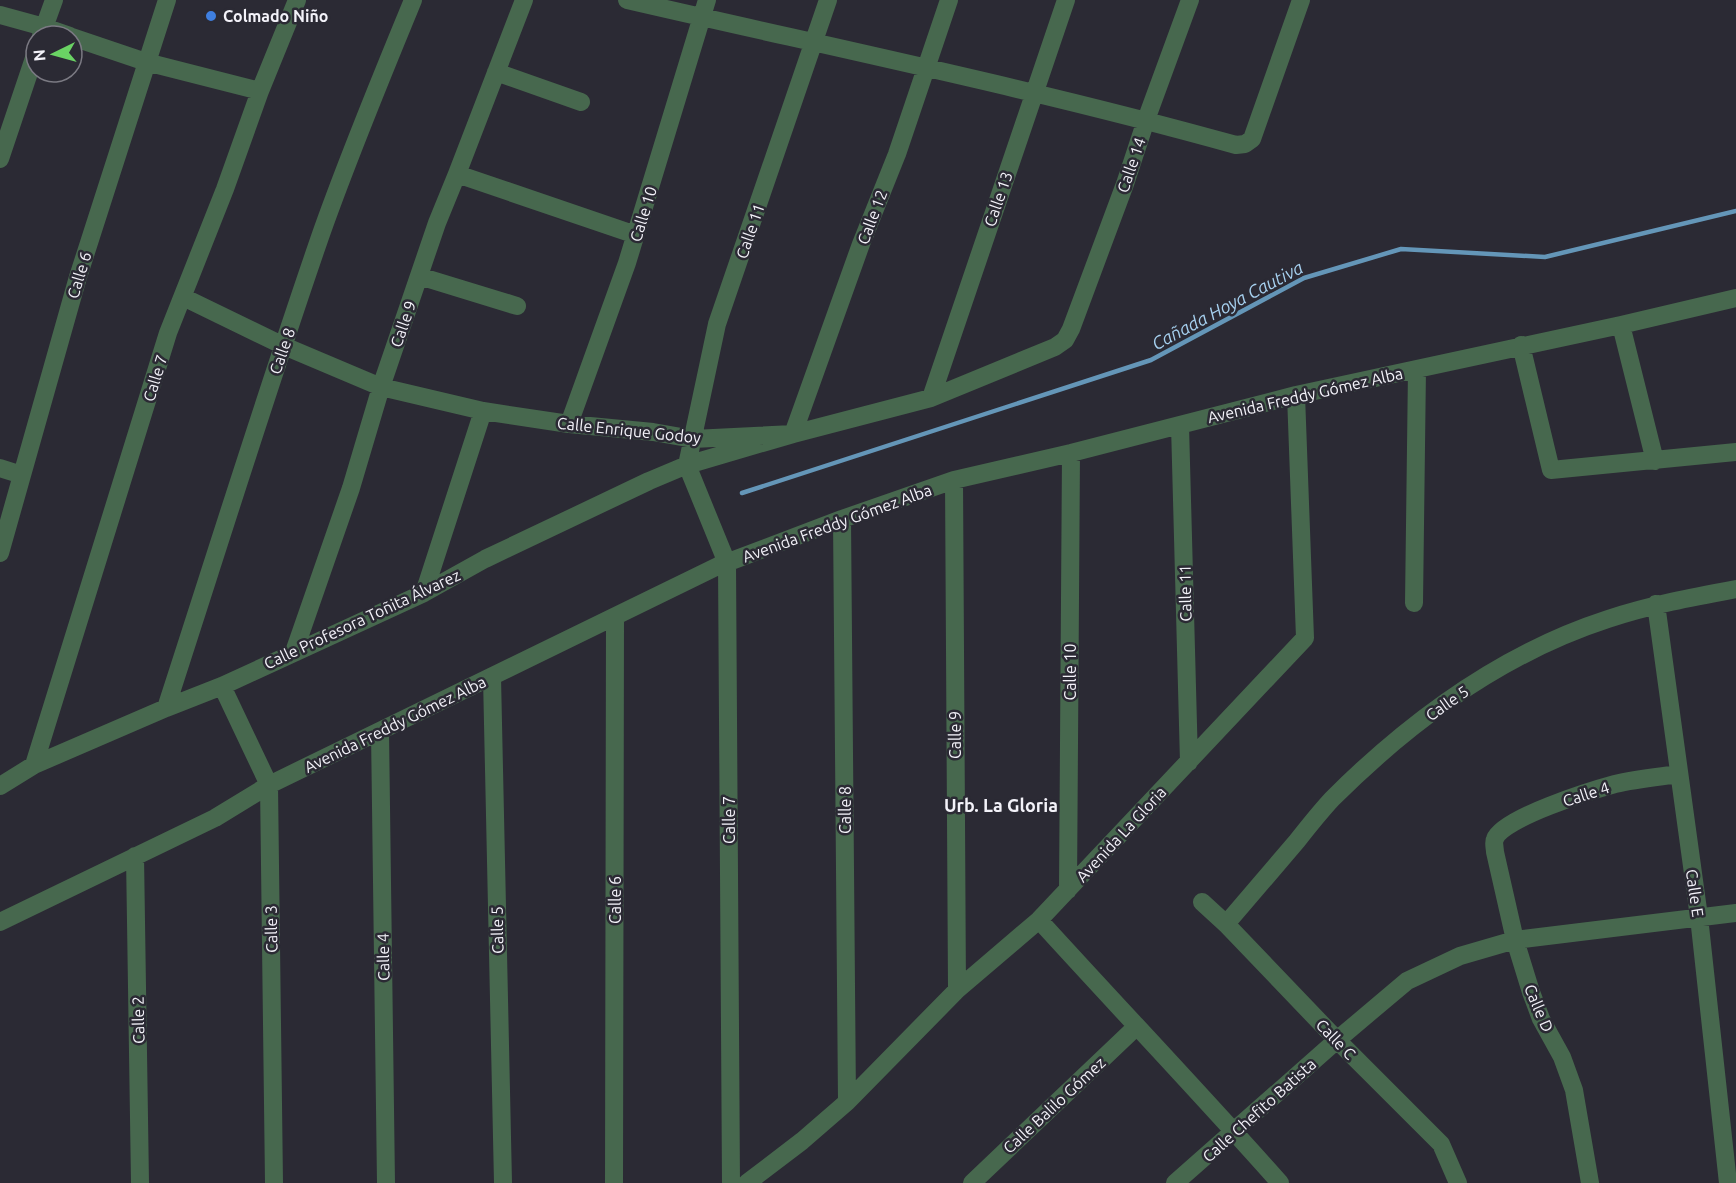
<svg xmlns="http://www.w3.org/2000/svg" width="1736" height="1183" font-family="Ubuntu,sans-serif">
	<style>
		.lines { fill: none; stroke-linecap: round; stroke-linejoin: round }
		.stream { stroke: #6496b8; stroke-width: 4.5 }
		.minor { stroke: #47684e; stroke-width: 18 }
		.shop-dot { fill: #3f7fe0; stroke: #2b2a34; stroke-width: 2 }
		.labels { text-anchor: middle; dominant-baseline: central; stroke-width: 5; stroke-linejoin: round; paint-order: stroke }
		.poi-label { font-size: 16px; font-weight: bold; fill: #f3f2f9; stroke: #2b2a34; text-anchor: start }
		.street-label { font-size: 16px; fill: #f3f2f9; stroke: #2b2a34 }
		.water-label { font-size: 18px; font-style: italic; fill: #a6d0ef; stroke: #2b2a34 }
		.neighbourhood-label { font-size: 18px; font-weight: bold; fill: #f3f2f9; stroke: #2b2a34 }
	</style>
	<rect width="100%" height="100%" fill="#2b2a34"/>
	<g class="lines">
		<path class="stream" d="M 742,493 L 1151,360 L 1304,278 L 1401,249 L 1545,257 L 1736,211"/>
		<path class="minor" d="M 627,0 C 830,47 1035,89 1236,145 L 1245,144 L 1252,139 L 1301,0
			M 0,15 L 44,27 L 70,36
			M 41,36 L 54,0
			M 72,37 L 146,62 L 260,91
			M 496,72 L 581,102
			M 0,159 L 36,52
			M 457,174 L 636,235
			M 419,276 L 517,306
			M 183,297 L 284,346 L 381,387 L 483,411 L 569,424 L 653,432 L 693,439 L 793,434 L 931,398 L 1055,347 L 1065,340 L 1071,329 L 1125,184 L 1146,120 L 1190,0
			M 1621,325 L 1655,461
			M 1521,345 L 1551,470 L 1736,452
			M 931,398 L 1066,0
			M 569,424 L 627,263 L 707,0
			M 1180,425 L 1189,762
			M 0,468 L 22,475
			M 954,480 L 957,990
			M 842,519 L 847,1102
			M 0,553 L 78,277 L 167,0
			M 424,593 L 483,411
			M 1414,603 L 1417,369
			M 1656,604 L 1699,917 L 1728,1183
			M 294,652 L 351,488 L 381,387 L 437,223 L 457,174 L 524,0
			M 492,677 L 503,1183
			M 222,686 L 269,785 L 274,1183
			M 166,708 C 217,551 266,393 320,237 C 348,157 381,78 413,0
			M 380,731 L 386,1183
			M 34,765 L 168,333 L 225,189 L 260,91 L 297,0
			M 0,786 L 34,765 L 166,708 L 222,686 L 424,593 L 485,559 L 649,481 L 687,465 L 793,434 L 861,244 L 897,154 L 949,0
			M 135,856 L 140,1183
			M 1068,890 L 1071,453
			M 1202,902 L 1226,924 L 1337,1040 L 1441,1144 L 1458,1183
			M 1039,920 C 1119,1008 1201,1094 1280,1183
			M 0,922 L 215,818 L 269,785 L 718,566 L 842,519 L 954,480 L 1071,453 L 1296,395 L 1621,325 L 1736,298
			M 1226,924 C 1250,896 1273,869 1297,841 C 1308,827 1320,812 1332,799 C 1409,722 1503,653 1608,619 C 1650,605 1693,597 1736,589
			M 614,1183 L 615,617
			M 731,1183 L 727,563 L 687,465 L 717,324 L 828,0
			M 747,1183 L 802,1141 L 847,1102 L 957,990 L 1039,920 L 1305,638 L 1296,395
			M 972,1183 L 1136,1027
			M 1175,1183 L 1337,1040 L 1407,981 L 1460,956 L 1515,940 L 1736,913
			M 1590,1183 L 1574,1090 L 1562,1057 L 1541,1019 L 1531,992 L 1515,940 L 1495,852 C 1495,848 1493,842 1495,839 C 1502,818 1593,790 1615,784 C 1636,779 1658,777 1679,774"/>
	</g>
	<circle class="shop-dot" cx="211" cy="16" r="6"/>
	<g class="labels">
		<g class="poi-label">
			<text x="223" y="16">Colmado Niño</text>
		</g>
		<g class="street-label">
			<text transform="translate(1131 165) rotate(-71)">Calle 14</text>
			<text transform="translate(998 199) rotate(-71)">Calle 13</text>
			<text transform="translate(643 214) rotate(-73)">Calle 10</text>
			<text transform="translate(872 217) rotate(-69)">Calle 12</text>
			<text transform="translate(750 231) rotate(-71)">Calle 11</text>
			<text transform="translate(79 275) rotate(-73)">Calle 6</text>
			<text transform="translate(403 324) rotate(-71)">Calle 9</text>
			<text transform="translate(282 351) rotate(-71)">Calle 8</text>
			<text transform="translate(155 378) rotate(-73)">Calle 7</text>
			<text transform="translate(1305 395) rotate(-13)">Avenida Freddy Gómez Alba</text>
			<text transform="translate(629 430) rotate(6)">Calle Enrique Godoy</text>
			<text transform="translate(837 523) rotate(-20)">Avenida Freddy Gómez Alba</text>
			<text transform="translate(1185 593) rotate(-91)">Calle 11</text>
			<text transform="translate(362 619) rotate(-25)">Calle Profesora Toñita Álvarez</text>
			<text transform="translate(1070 672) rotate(-90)">Calle 10</text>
			<text transform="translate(1447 703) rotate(-35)">Calle 5</text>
			<text transform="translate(395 724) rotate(-26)">Avenida Freddy Gómez Alba</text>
			<text transform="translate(955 735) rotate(-90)">Calle 9</text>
			<text transform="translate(1586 794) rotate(-18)">Calle 4</text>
			<text transform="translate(845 810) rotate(-90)">Calle 8</text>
			<text transform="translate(729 820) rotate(-90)">Calle 7</text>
			<text transform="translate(1121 834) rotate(-47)">Avenida La Gloria</text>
			<text transform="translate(1695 893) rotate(82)">Calle E</text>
			<text transform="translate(615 900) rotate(-90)">Calle 6</text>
			<text transform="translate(271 929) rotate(-91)">Calle 3</text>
			<text transform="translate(497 930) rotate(-91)">Calle 5</text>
			<text transform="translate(383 957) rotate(-91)">Calle 4</text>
			<text transform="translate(1539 1008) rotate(67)">Calle D</text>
			<text transform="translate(138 1020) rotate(-91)">Calle 2</text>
			<text transform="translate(1336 1039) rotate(46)">Calle C</text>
			<text transform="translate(1054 1105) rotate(-43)">Calle Balilo Gómez</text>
			<text transform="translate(1259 1110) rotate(-42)">Calle Chefito Batista</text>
		</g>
		<g class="water-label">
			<text transform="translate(1227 305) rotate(-28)">Cañada Hoya Cautiva</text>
		</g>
		<g class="neighbourhood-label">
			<text x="1001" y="805">Urb. La Gloria</text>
		</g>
	</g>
	<g transform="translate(54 54) rotate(265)"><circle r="28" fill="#2b2a34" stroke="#7b7a83" stroke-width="1.5"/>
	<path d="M0-4.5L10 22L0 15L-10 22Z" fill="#6ad364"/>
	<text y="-9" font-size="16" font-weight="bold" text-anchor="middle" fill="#f3f2f9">N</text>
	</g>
</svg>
